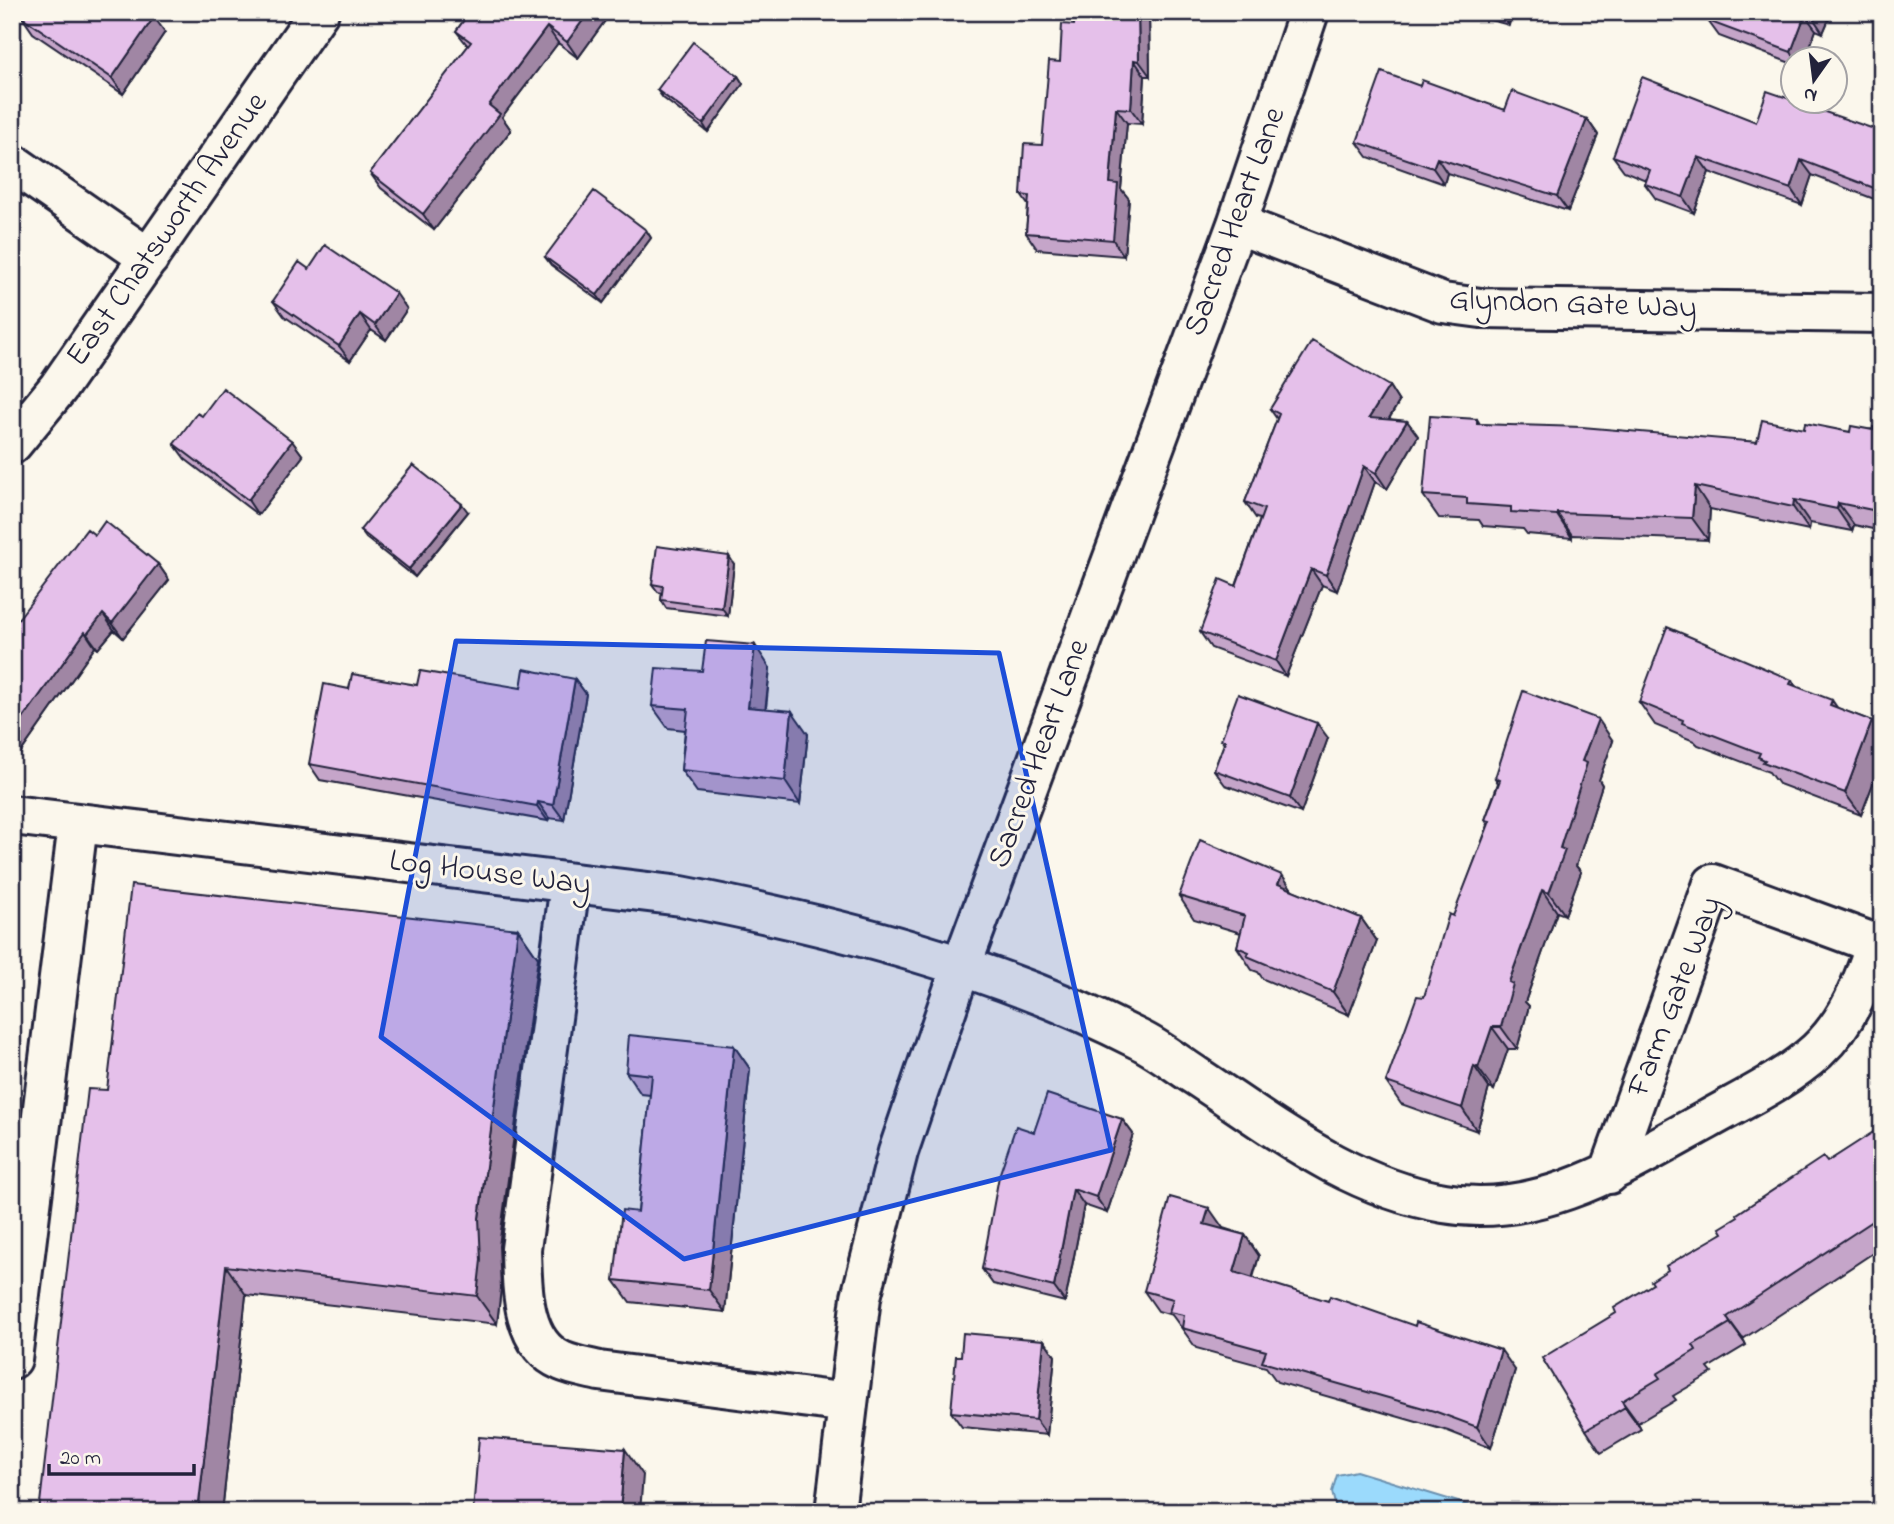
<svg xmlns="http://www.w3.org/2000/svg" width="1894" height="1524" font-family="'Indie Flower',sans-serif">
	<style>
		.water { fill: #9bdafc; stroke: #6b90af; stroke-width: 2 }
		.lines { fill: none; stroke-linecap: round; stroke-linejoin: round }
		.minor-casing { stroke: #22223b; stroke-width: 44 }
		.minor { stroke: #fbf7ec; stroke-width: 38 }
		.wall { fill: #c5a5c9; stroke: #22223b; stroke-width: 2 }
		.shaded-wall { fill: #a086a4; stroke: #22223b; stroke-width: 2 }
		.building { fill: #e5c0ea; stroke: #22223b; stroke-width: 2 }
		.marked { fill: #1d4ed8; fill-opacity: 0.2; stroke: #1d4ed8; stroke-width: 5; stroke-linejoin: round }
		.labels { text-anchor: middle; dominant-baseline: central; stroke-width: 6; stroke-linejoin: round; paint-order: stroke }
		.street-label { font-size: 32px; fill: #22223b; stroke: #fbf7ec }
	</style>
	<rect width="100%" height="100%" fill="#fbf7ec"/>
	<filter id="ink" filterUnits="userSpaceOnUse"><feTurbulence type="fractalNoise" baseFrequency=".0143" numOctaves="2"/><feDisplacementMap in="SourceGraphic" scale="14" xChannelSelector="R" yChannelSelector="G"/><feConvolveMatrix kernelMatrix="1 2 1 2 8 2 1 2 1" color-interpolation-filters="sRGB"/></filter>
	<g filter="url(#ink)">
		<path class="water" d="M 1356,1471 L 1491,1512 L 1337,1512 L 1332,1492 L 1337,1475 Z"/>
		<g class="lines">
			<g class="minor-casing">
				<path id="minor" d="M 12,163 L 149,258
					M 1237,224 L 1443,303 L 1481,308 L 1882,313
					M 12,444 L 58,388 L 319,12
					M 12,815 L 681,896 C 836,926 997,967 1138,1039 C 1159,1049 1177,1064 1196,1076 C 1275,1128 1349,1187 1444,1203 C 1540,1220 1626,1164 1707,1120 C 1744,1099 1785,1080 1817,1051 C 1849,1021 1862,984 1876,944 L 1713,884 L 1609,1174
					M 570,884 L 521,1249 C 522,1286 521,1344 562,1361 C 573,1366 587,1368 599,1371 L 848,1403
					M 12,1359 L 78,824
					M 835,1512 L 861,1297 L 898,1152 L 961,967 L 1237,224 L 1309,12"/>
			</g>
			<use href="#minor" class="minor"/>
		</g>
		<path class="wall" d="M 470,12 L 603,12 L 607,18 L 578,58 L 558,43 L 502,117 L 511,130 L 434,230 L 381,188 L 370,173 L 468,46 L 456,31 Z
			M 1075,12 L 1149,12 L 1150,76 L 1145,76 L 1142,124 L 1127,123 L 1121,189 L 1129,199 L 1124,256 L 1037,249 L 1026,233 L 1028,205 L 1021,195 L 1042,145 L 1060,62 L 1074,25 Z
			M 1461,12 L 1512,12 L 1509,25 Z
			M 1712,12 L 1832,12 L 1823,33 L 1816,30 L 1805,60 L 1793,60 L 1793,64 L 1719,36 L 1708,21 Z
			M 22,17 L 165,32 L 123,94 L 33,33 Z
			M 738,76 L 743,84 L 708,132 L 663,98 L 657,90 Z
			M 1420,86 L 1505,110 L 1587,119 L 1598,135 L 1568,211 L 1447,173 L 1444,184 L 1368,157 L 1357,142 Z
			M 1882,118 L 1882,202 L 1812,175 L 1802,205 L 1709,172 L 1694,213 L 1656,199 L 1645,184 L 1646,180 L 1624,171 L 1613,156 L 1756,122 L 1877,130 Z
			M 646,230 L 651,238 L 603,303 L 551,265 L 545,257 Z
			M 309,269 L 407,309 L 386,340 L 371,330 L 350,361 L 284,316 L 273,301 Z
			M 1389,386 L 1399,402 L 1389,419 L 1407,421 L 1418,436 L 1387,489 L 1375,482 L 1337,591 L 1322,585 L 1286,676 L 1211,648 L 1200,632 L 1236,586 L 1260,519 L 1256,518 L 1245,502 L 1277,419 L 1270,409 Z
			M 202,416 L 292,441 L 303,456 L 258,515 L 185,459 L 174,444 Z
			M 1477,419 L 1480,424 L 1757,442 L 1804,429 L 1850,432 L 1882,428 L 1882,531 L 1854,525 L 1852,531 L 1810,523 L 1809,530 L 1710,509 L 1708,540 L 1572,535 L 1572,538 L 1527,534 L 1523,529 L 1483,526 L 1479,520 L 1439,518 L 1423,495 Z
			M 468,512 L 415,577 L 366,538 L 360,530 Z
			M 95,535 L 158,564 L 169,580 L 123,638 L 114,630 L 98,649 L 95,647 L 16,759 L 12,756 L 12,627 Z
			M 734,564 L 728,616 L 666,608 L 661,600 L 662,593 L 658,592 L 652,584 Z
			M 770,668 L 766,709 L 808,734 L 800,804 L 697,792 L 681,770 L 685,730 L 668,728 L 652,706 L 702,671 Z
			M 575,679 L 586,694 L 564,820 L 549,818 L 548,821 L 320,780 L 309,764 L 349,689 L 417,685 L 521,688 Z
			M 1792,680 L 1796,687 L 1837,708 L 1872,721 L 1882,734 L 1882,760 L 1861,815 L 1779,784 L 1776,780 L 1774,779 L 1769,772 L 1698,745 L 1694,741 L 1655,725 L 1639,702 Z
			M 1328,738 L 1301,813 L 1225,785 L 1214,770 L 1224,744 L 1221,740 Z
			M 1613,741 L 1599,780 L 1602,785 L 1576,866 L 1581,872 L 1565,915 L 1557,912 L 1525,1002 L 1529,1006 L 1517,1049 L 1508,1049 L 1494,1090 L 1489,1088 L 1477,1131 L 1401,1104 L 1386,1082 L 1424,997 L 1488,825 L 1485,820 L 1498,783 L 1495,778 Z
			M 1282,875 L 1292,890 L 1361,918 L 1377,941 L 1349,1015 L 1263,979 L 1258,972 L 1252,970 L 1237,947 L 1241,933 L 1194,919 L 1179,896 Z
			M 518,929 L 538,958 L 499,1246 L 501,1288 L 497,1324 L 246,1295 L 222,1512 L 39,1512 L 107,1090 Z
			M 734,1046 L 750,1069 L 725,1312 L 630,1302 L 614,1280 L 638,1212 L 650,1095 L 641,1094 L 626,1072 Z
			M 1122,1119 L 1133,1134 L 1107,1213 L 1084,1205 L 1065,1302 L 993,1284 L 982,1269 L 1034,1132 Z
			M 1882,1128 L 1882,1247 L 1743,1339 L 1746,1345 L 1708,1368 L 1712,1373 L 1673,1396 L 1676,1400 L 1638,1423 L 1641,1429 L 1601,1453 L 1586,1430 L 1616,1313 L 1653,1284 L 1723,1233 L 1827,1162 Z
			M 1223,1228 L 1245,1235 L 1259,1256 L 1253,1278 L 1515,1370 L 1491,1448 L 1448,1431 L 1277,1382 L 1266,1367 L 1196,1348 L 1172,1315 L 1158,1311 L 1144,1291 Z
			M 1044,1340 L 1055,1356 L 1047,1435 L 962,1427 L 951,1412 L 961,1356 Z"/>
		<path class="shaded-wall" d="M 589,12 L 603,12 L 607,18 L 578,58 L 567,42 Z
			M 1138,12 L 1149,12 L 1150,76 L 1139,61 Z
			M 1500,12 L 1512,12 L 1509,25 Z
			M 1815,12 L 1832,12 L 1823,33 L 1813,18 Z
			M 1805,15 L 1816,30 L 1805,60 L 1796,60 L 1791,52 Z
			M 154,17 L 165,32 L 123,94 L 112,78 Z
			M 547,27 L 558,43 L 502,117 L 511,130 L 434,230 L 423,214 L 489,105 Z
			M 1134,60 L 1145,76 L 1142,124 L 1131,109 Z
			M 738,76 L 743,84 L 708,132 L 703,124 Z
			M 1116,108 L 1127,123 L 1121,189 L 1129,199 L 1124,256 L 1113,240 L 1110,183 Z
			M 1587,119 L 1598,135 L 1568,211 L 1557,196 Z
			M 1698,157 L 1709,172 L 1694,213 L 1683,197 Z
			M 1437,158 L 1447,173 L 1444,184 L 1433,168 Z
			M 1801,160 L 1812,175 L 1802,205 L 1791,189 Z
			M 646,230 L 651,238 L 603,303 L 597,295 Z
			M 396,293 L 407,309 L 386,340 L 375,325 Z
			M 360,314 L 371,330 L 350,361 L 339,346 Z
			M 1389,386 L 1399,402 L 1380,433 L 1369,418 Z
			M 1407,421 L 1418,436 L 1387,489 L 1376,473 Z
			M 292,441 L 303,456 L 258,515 L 248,500 Z
			M 1364,466 L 1375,482 L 1337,591 L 1326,575 Z
			M 1695,486 L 1710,509 L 1708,540 L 1692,518 Z
			M 1794,500 L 1810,523 L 1809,530 L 1793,507 Z
			M 1838,503 L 1854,525 L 1852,531 L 1837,509 Z
			M 462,504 L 468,512 L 415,577 L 409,569 Z
			M 1557,513 L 1572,535 L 1572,538 L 1557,515 Z
			M 729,556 L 734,564 L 728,616 L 722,608 Z
			M 158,564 L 169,580 L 123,638 L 112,623 Z
			M 1311,569 L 1322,585 L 1286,676 L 1276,661 Z
			M 103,614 L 114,630 L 98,649 L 87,634 Z
			M 85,632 L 95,647 L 16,759 L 12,753 L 12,734 Z
			M 755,645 L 770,668 L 763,729 L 748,707 Z
			M 575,679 L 586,694 L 564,820 L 553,805 Z
			M 1832,700 L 1847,722 L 1830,705 Z
			M 792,711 L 808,734 L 800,804 L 785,781 Z
			M 1598,719 L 1613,741 L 1599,780 L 1602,785 L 1576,866 L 1581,872 L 1565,915 L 1549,893 L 1582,761 Z
			M 1872,721 L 1882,734 L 1882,760 L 1861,815 L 1845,793 Z
			M 1317,723 L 1328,738 L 1301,813 L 1290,798 Z
			M 538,802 L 549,818 L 548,821 L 537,806 Z
			M 1282,875 L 1298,898 L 1278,884 Z
			M 1542,890 L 1557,912 L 1525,1002 L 1529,1006 L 1517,1049 L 1501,1027 L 1509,982 Z
			M 1361,918 L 1377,941 L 1349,1015 L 1333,992 Z
			M 518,929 L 538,958 L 499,1246 L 501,1288 L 497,1324 L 477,1296 L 479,1218 Z
			M 1492,1027 L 1508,1049 L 1494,1090 L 1478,1068 Z
			M 734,1046 L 750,1069 L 725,1312 L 709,1290 Z
			M 1474,1066 L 1489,1088 L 1477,1131 L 1462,1108 Z
			M 1122,1119 L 1133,1134 L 1107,1213 L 1096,1197 Z
			M 1073,1189 L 1084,1205 L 1065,1302 L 1054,1287 Z
			M 1209,1208 L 1223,1228 L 1219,1244 L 1204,1224 Z
			M 1245,1235 L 1259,1256 L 1248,1292 L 1234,1272 Z
			M 226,1266 L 246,1295 L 222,1512 L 198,1512 Z
			M 1727,1317 L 1743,1339 L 1746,1345 L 1730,1323 Z
			M 1044,1340 L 1055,1356 L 1047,1435 L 1036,1420 Z
			M 1501,1350 L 1515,1370 L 1491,1448 L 1477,1427 Z
			M 1622,1401 L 1638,1423 L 1641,1429 L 1625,1407 Z
			M 625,1449 L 643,1475 L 640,1512 L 620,1512 Z"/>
		<path class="building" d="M 26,12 L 147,12 L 154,17 L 112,78 L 22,17 Z
			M 470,12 L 589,12 L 567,42 L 547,27 L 489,105 L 500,114 L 423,214 L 370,173 L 471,42 L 456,31 Z
			M 1075,12 L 1138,12 L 1139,61 L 1134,60 L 1131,109 L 1116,108 L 1110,183 L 1118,184 L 1113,240 L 1026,233 L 1029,196 L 1021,195 L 1024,144 L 1042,145 L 1049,61 L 1060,62 L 1062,24 L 1074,25 Z
			M 1712,12 L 1815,12 L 1813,18 L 1805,15 L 1791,52 L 1708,21 Z
			M 693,42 L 738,76 L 703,124 L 657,90 Z
			M 1382,72 L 1420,86 L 1422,80 L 1505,110 L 1512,91 L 1587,119 L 1557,196 L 1437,158 L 1433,168 L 1357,142 Z
			M 1642,77 L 1756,122 L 1767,91 L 1793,100 L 1793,102 L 1796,102 L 1877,130 L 1882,118 L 1882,191 L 1801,160 L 1791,189 L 1698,157 L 1683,197 L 1645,184 L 1650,170 L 1613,156 Z
			M 594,191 L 646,230 L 597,295 L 545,257 Z
			M 325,245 L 396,293 L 375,325 L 360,314 L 339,346 L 273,301 L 299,262 L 309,269 Z
			M 1312,341 L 1389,386 L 1369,418 L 1407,421 L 1376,473 L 1364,466 L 1326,575 L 1311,569 L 1276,661 L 1200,632 L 1220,579 L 1236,586 L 1264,509 L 1245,502 L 1279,414 L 1270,409 Z
			M 223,388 L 292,441 L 248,500 L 174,444 L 197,413 L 202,416 Z
			M 1430,416 L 1477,419 L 1477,424 L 1582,427 L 1757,442 L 1762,420 L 1804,429 L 1805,423 L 1850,432 L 1851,426 L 1873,430 L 1873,427 L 1882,428 L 1882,512 L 1838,503 L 1837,509 L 1794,500 L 1793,507 L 1695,486 L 1692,518 L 1557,513 L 1557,515 L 1511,512 L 1511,507 L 1467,504 L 1467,498 L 1423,495 Z
			M 413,465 L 462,504 L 409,569 L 360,530 Z
			M 105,521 L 158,564 L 112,623 L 103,614 L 87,634 L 85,632 L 12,734 L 12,627 L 87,529 L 95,535 Z
			M 657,546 L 729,556 L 722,608 L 661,600 L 663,586 L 652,584 Z
			M 1667,627 L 1792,680 L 1790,684 L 1832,700 L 1830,705 L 1872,721 L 1845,793 L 1763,762 L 1765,760 L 1758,757 L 1760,753 L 1682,723 L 1683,720 L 1639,702 Z
			M 706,641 L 755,645 L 748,707 L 792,711 L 785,781 L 681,770 L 688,709 L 652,706 L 656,668 L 702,671 Z
			M 524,669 L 575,679 L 553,805 L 538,802 L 537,806 L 309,764 L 324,684 L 349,689 L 352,674 L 417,685 L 420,671 L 521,688 Z
			M 1523,691 L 1598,719 L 1582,761 L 1587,763 L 1560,848 L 1565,850 L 1549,893 L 1542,890 L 1509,982 L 1513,984 L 1501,1027 L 1492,1027 L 1478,1068 L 1474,1066 L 1462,1108 L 1386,1082 L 1417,996 L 1424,997 L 1449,914 L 1453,916 L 1490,821 L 1485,820 L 1500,780 L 1495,778 Z
			M 1238,694 L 1317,723 L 1290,798 L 1214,770 L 1225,741 L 1221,740 Z
			M 1200,840 L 1282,875 L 1278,884 L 1361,918 L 1333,992 L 1247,956 L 1249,952 L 1237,947 L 1245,916 L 1179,896 Z
			M 131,885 L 518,929 L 479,1218 L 481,1260 L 477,1296 L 226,1266 L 198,1512 L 39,1512 L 88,1089 L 107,1090 Z
			M 629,1035 L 734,1046 L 709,1290 L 614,1280 L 622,1210 L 638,1212 L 652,1075 L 626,1072 Z
			M 1047,1094 L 1122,1119 L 1096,1197 L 1073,1189 L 1054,1287 L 982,1269 L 999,1176 L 1016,1126 L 1034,1132 Z
			M 1881,1127 L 1882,1215 L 1727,1317 L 1730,1323 L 1693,1345 L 1696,1350 L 1657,1374 L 1660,1378 L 1622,1401 L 1625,1407 L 1586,1430 L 1542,1358 L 1616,1313 L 1614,1308 L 1653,1284 L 1651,1281 L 1668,1270 L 1666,1266 L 1723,1233 L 1720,1228 L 1738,1217 L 1737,1214 L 1823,1157 L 1827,1162 Z
			M 1170,1197 L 1209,1208 L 1204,1224 L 1245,1235 L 1234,1272 L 1328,1301 L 1330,1296 L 1415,1326 L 1416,1322 L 1501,1350 L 1477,1427 L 1434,1411 L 1262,1362 L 1266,1351 L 1182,1328 L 1184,1315 L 1169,1312 L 1173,1299 L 1144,1291 Z
			M 963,1333 L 1044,1340 L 1036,1420 L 951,1412 L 956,1356 L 961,1356 Z
			M 479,1437 L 625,1449 L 620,1512 L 473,1512 Z"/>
	</g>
	<path class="marked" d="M 456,641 L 999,653 L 1111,1150 L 684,1259 L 381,1037 Z"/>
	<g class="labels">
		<g class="street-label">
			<text transform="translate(1236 222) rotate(-70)">Sacred Heart Lane</text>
			<text transform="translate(168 230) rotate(-55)">East Chatsworth Avenue</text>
			<text transform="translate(1573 305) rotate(2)">Glyndon Gate Way</text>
			<text transform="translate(1040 754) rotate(-70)">Sacred Heart Lane</text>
			<text transform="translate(490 874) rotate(7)">Log House Way</text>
			<text transform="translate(1676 997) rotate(-69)">Farm Gate Way</text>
		</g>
	</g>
	<rect width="1894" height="1524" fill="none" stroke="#fbf7ec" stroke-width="42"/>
	<rect x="21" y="21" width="1852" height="1482" fill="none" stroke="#22223b" stroke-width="2.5" filter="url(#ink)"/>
	<g transform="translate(1814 80) rotate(194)"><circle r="33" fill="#fbf7ec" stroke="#a4a2a5" stroke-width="2"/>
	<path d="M0-5L12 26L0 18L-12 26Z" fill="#22223b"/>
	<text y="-10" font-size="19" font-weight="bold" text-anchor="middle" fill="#22223b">N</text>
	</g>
	<path d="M49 1464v10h145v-10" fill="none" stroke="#22223b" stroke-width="3.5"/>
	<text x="60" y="1464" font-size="21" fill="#22223b" stroke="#fbf7ec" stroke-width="5" paint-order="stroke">20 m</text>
</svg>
